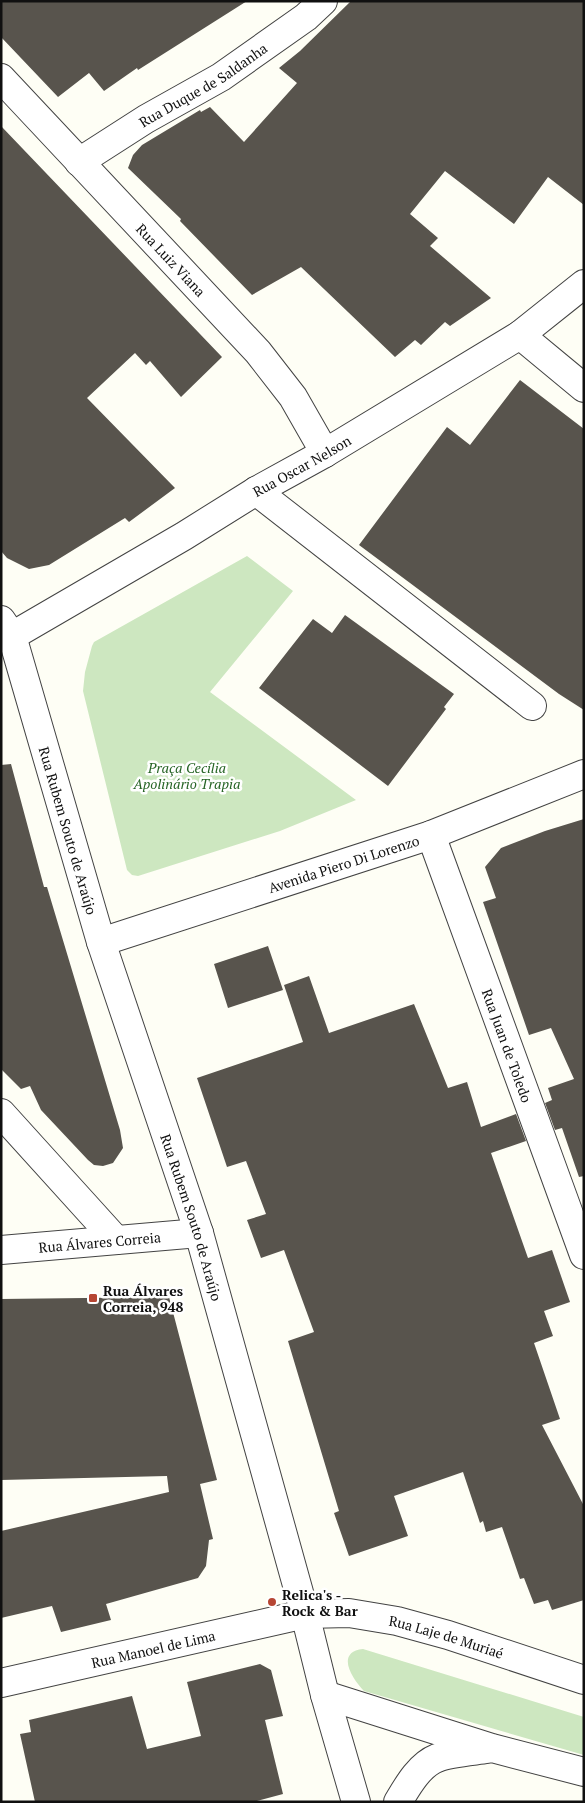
<svg xmlns="http://www.w3.org/2000/svg" width="585" height="1803" font-family="'PT Serif',serif">
	<style>
		.green { fill: #cde7c0 }
		.building { fill: #58544d }
		.lines { fill: none; stroke-linecap: round; stroke-linejoin: round }
		.minor-casing { stroke: #434343; stroke-width: 30 }
		.minor { stroke: #fff; stroke-width: 28 }
		.poi-dot { fill: #b64633; stroke: #fff; stroke-width: 2 }
		.labels { text-anchor: middle; dominant-baseline: central; stroke-width: 5; stroke-linejoin: round; paint-order: stroke }
		.street-label { font-size: 14px; fill: #101010; stroke: #fff }
		.park-label { font-size: 14px; font-style: italic; fill: #266425; stroke: #fff }
		.poi-label { font-size: 14px; font-weight: bold; fill: #101010; stroke: #fff; text-anchor: start }
	</style>
	<rect width="100%" height="100%" fill="#fefef5"/>
	<path class="green" d="M 247,556 L 293,591 L 210,692 L 356,800 L 280,831 L 138,876 L 132,875 L 127,870 L 83,691 L 85,672 L 92,646 L 94,642 Z
		M 363,1649 L 584,1717 L 584,1755 L 364,1691 C 352,1679 335,1652 363,1649 Z"/>
	<path class="building" d="M 1,1 L 247,1 L 138,70 L 137,68 L 104,91 L 89,73 L 58,97 L 1,37 Z
		M 351,1 L 584,1 L 584,205 L 548,177 L 514,224 L 445,171 L 410,214 L 438,238 L 430,246 L 491,298 L 450,326 L 445,322 L 421,345 L 415,340 L 395,357 L 301,267 L 252,295 L 180,221 L 181,219 L 128,168 L 133,155 L 142,145 L 200,110 L 201,112 L 210,107 L 244,142 L 297,83 L 279,68 L 300,51 Z
		M 1,126 L 222,357 L 181,397 L 150,361 L 146,365 L 135,353 L 87,398 L 175,488 L 129,522 L 125,518 L 49,565 L 29,569 L 7,558 L 1,551 Z
		M 520,380 L 584,429 L 584,710 L 559,694 L 359,545 L 447,427 L 470,445 Z
		M 345,615 L 454,694 L 444,707 L 446,709 L 388,786 L 259,688 L 313,619 L 332,633 Z
		M 11,764 L 44,887 L 47,887 L 120,1130 L 123,1148 L 113,1163 L 103,1166 L 94,1165 L 88,1160 L 41,1110 L 30,1086 L 21,1089 L 1,1069 L 1,765 Z
		M 584,819 L 584,1176 L 579,1177 L 562,1128 L 555,1130 L 545,1103 L 552,1100 L 548,1088 L 574,1079 L 551,1028 L 529,1035 L 483,902 L 496,898 L 485,867 L 501,848 L 545,831 Z
		M 268,946 L 283,990 L 228,1008 L 214,964 Z
		M 309,976 L 329,1033 L 414,1004 L 448,1088 L 467,1082 L 481,1127 L 516,1114 L 526,1141 L 491,1153 L 528,1258 L 552,1250 L 570,1302 L 544,1311 L 553,1336 L 534,1343 L 560,1419 L 542,1425 L 584,1506 L 584,1600 L 552,1610 L 548,1600 L 534,1604 L 524,1578 L 520,1579 L 502,1527 L 486,1532 L 483,1521 L 480,1523 L 463,1472 L 394,1496 L 408,1536 L 349,1556 L 334,1513 L 339,1511 L 288,1341 L 314,1332 L 284,1250 L 261,1258 L 247,1220 L 266,1214 L 246,1161 L 227,1167 L 197,1078 L 303,1042 L 284,985 Z
		M 169,1297 L 217,1480 L 200,1484 L 213,1539 L 209,1540 L 206,1566 L 198,1578 L 106,1604 L 111,1620 L 61,1632 L 52,1606 L 1,1618 L 1,1531 L 169,1492 L 167,1476 L 1,1480 L 1,1299 Z
		M 260,1664 L 271,1670 L 283,1716 L 265,1720 L 283,1794 L 253,1802 L 35,1802 L 20,1734 L 31,1732 L 29,1720 L 132,1696 L 147,1749 L 201,1736 L 187,1682 Z"/>
	<g class="lines">
		<g class="minor-casing">
			<g id="minor">
				<path id="s1" d="M 1,78 L 258,352 L 293,397 L 325,453"/>
				<path id="s2" d="M 79,162 L 146,119 L 221,77 L 306,17 L 323,1"/>
				<path d="M 520,335 L 584,388"/>
				<path d="M 256,491 L 532,706"/>
				<path id="s3" d="M 1,620 L 12,636 L 101,942 L 199,1233 L 305,1614 L 325,1695 L 356,1802"/>
				<path id="s4" d="M 12,636 L 184,536 L 256,491 L 325,453 L 520,335 L 584,284"/>
				<path id="s5" d="M 431,835 L 584,1255"/>
				<path id="s6" d="M 101,942 L 431,835 L 584,774"/>
				<path d="M 1,1113 L 116,1240"/>
				<path id="s7" d="M 1,1250 L 199,1233"/>
				<path id="s8" d="M 1,1683 L 305,1614 L 349,1613 L 397,1621 L 448,1635 L 584,1680"/>
				<path d="M 325,1695 L 492,1748 L 584,1772"/>
				<path d="M 398,1802 C 407,1787 419,1765 437,1758 C 448,1753 474,1751 487,1749"/>
			</g>
		</g>
		<use href="#minor" class="minor"/>
	</g>
	<g class="poi-dot">
		<rect x="88" y="1293" width="10" height="10" rx="2.5"/>
		<circle cx="272" cy="1602" r="5"/>
	</g>
	<g class="labels">
		<g class="street-label">
			<text stroke="none"><textPath href="#s2" startOffset="146">Rua Duque de Saldanha</textPath></text>
			<text stroke="none"><textPath href="#s1" startOffset="249">Rua Luiz Viana</textPath></text>
			<text stroke="none"><textPath href="#s4" startOffset="336">Rua Oscar Nelson</textPath></text>
			<text stroke="none"><textPath href="#s3" startOffset="222">Rua Rubem Souto de Araújo</textPath></text>
			<text stroke="none"><textPath href="#s6" startOffset="255">Avenida Piero Di Lorenzo</textPath></text>
			<text stroke="none"><textPath href="#s5" startOffset="224">Rua Juan de Toledo</textPath></text>
			<text stroke="none"><textPath href="#s3" startOffset="628">Rua Rubem Souto de Araújo</textPath></text>
			<text stroke="none"><textPath href="#s7" startOffset="99">Rua Álvares Correia</textPath></text>
			<text stroke="none"><textPath href="#s8" startOffset="456">Rua Laje de Muriaé</textPath></text>
			<text stroke="none"><textPath href="#s8" startOffset="156">Rua Manoel de Lima</textPath></text>
		</g>
		<g class="park-label">
			<text x="187" y="767">Praça Cecília<tspan x="187" dy="16">Apolinário Trapia</tspan></text>
		</g>
		<g class="poi-label">
			<text x="103" y="1290">Rua Álvares<tspan x="103" dy="16">Correia, 948</tspan></text>
			<text x="282" y="1594">Relica's -<tspan x="282" dy="16">Rock &amp; Bar</tspan></text>
		</g>
	</g>
	<rect width="585" height="1803" fill="none" stroke="#101010" stroke-width="5"/>
</svg>
